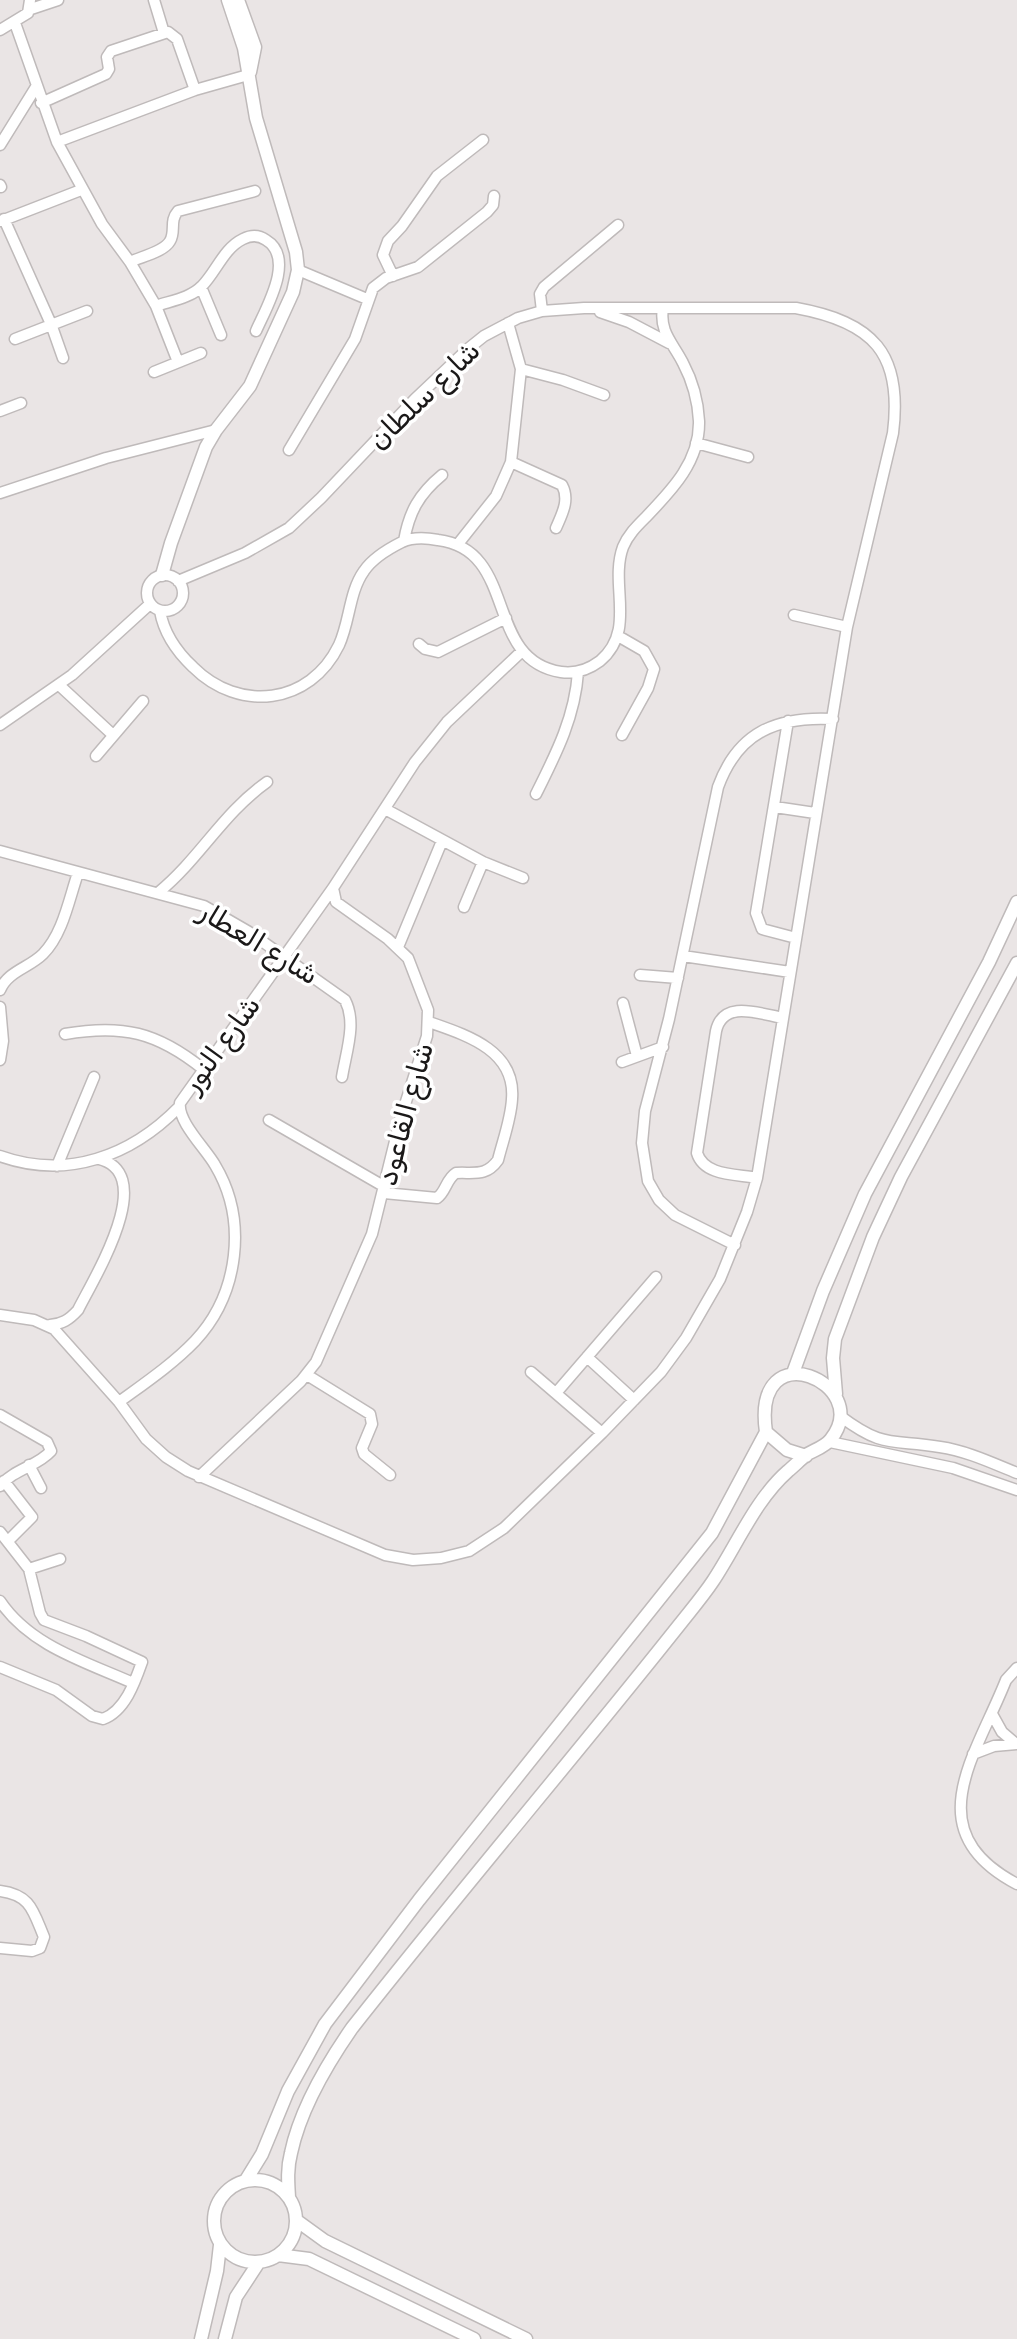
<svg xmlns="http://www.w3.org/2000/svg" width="1017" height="2339" font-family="Rubik,'Noto Naskh Arabic',sans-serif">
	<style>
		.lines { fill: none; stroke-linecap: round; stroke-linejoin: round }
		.minor-casing { stroke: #bfbaba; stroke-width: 13 }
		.tertiary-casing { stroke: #bfbaba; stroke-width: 15 }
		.minor { stroke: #fff; stroke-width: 10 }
		.tertiary { stroke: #fff; stroke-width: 12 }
		.labels { text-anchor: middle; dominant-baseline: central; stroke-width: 7; stroke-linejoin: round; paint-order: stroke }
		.street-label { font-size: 28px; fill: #1a1818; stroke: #fff }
	</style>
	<rect width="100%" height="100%" fill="#eae5e5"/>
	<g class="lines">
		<g class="minor-casing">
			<path id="minor" d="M 154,0 L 164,33
				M 31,9 L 58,0
				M 15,23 L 57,142 L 102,224 L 130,262 L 156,306 L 178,362
				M 0,30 L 28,13 L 30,0
				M 41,103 L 106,74 L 109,69 L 107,57 L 111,51 L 168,32 L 177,39 L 195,90
				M 57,142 L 195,90 L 248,75
				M 0,145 L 36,87
				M 0,185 L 1,187
				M 4,219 L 51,324 L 63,358
				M 1,221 L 81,190
				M 130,262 C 140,257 164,252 170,241 C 176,231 169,221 178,211 L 255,191
				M 298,270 L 367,299
				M 393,276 L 383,255 L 388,241 L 402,226 L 437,176 L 483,140
				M 201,287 L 221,335
				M 156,306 C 170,301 191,298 202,286 C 216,272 224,248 243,239 C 251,235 259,235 266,240 C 296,258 266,308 256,331
				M 542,311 L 540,294 L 544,287 L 618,225
				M 600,312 L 629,322 L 669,343
				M 15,339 L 87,311
				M 521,369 L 563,380 L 604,395
				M 154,372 L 201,353
				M 0,411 L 21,403
				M 696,443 L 748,457
				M 289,450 L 355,339 L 373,288 L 386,278 L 418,267 L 487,212 L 493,205 L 494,196
				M 511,462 L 562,485 C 570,500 562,514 556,528
				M 0,493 L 106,458 L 216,430
				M 404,541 C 409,512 419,494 442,475
				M 458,544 L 496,496 L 511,462 L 521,369 L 508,323
				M147 593a18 18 0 1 1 36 0a18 18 0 1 1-36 0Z
				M 160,611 C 164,634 176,651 193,667 C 239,713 310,705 339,645 C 350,621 349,592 364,571 C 372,559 390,548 402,542 C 413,537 427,538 438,540 C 519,550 483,660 561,672 C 575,674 588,670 600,661 C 637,630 609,585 623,547 C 628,535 636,527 645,518 C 671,491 700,462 699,421 C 698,401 692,380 683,363 C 673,343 659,332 663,308
				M 794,615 L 847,627
				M 618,636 L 644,651 L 654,669 L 648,688 L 622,735
				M 419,644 L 425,649 L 438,652 L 506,618
				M 59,685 L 113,735
				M 788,721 L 756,913 L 762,929 L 796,938
				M 0,725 L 72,675 L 150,604
				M 96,756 L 143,701
				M 536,794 C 556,754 575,717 578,672
				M 775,807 L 815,813
				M 385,809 L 483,862 L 523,878
				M 0,851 L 204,906 L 249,932 L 345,1000 C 357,1023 346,1052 342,1077
				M 159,892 C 201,857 222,814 267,782
				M 464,907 L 483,862
				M 398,947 L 442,841
				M 683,956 L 790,972
				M 640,975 L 678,978
				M 0,990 C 8,971 29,968 43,954 C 63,934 69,899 78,873
				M 623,1003 L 637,1056
				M 0,1007 L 3,1041 L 0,1060
				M 65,1034 C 122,1024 157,1032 203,1069
				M 622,1062 L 663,1047
				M 269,1120 L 385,1187
				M 0,1156 C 67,1180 131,1156 179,1107
				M 57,1166 L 94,1077
				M 757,1178 C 736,1174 704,1176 697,1153 L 716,1031 C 723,999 760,1014 783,1018
				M 384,1193 L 437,1198 C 446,1192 446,1179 456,1173 C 474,1172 486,1177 498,1160 C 503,1140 511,1119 512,1099 C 516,1050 466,1035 429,1022
				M 735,1245 L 675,1215 L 659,1200 L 648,1181 L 642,1143 L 645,1111 L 669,1019 L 718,787 C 738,732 777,716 833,719
				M 0,1315 L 34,1320 L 54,1329 L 119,1402 L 146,1439 L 166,1457 L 188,1471 L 385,1555 L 413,1560 L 441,1558 L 469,1551 L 504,1528 L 602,1433 L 661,1372 L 686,1338 L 720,1279 L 747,1212 L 757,1178 L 847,627 L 893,433 C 903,353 873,322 796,308 L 584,308 L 542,311 L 518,318 L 484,336 L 469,348 L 415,399 L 321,498 L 289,528 L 245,553 L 178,581
				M 50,1325 C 62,1324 69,1320 78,1310 C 94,1278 159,1174 99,1159
				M 587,1357 L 634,1400
				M 531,1372 L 602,1433
				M 307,1375 L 370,1414 L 372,1424 L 362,1448 L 364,1454 L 390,1475
				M 556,1393 L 656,1277
				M 119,1402 C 145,1383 173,1364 195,1341 C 239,1294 248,1220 215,1165 C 206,1149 177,1121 180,1103 L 333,888
				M 0,1415 L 47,1442 L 51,1451 C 38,1466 14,1469 0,1486
				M 840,1416 C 884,1449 891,1439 940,1447 C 967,1451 992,1463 1017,1473
				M 830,1442 L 953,1468 L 1017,1490
				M 29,1465 L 41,1488
				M 199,1477 L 301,1381 L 316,1362 L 372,1234 L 401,1117 L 427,1036 L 428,1010 L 408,958 L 388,939 L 336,902 L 333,888 L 415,762 L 447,722 L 521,652
				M 4,1481 L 32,1517 L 8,1541
				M 0,1532 L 29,1569 L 40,1613 L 44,1620 L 86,1636 L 142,1662 C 135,1682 125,1711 103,1719 L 92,1716 L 56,1690 L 0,1667
				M 29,1569 L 60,1559
				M 0,1601 C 30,1646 86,1662 133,1683
				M 1017,1668 L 1006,1680 C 976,1756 916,1831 1017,1884
				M 992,1714 L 1002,1732 L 1015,1743
				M 973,1754 L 994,1746 L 1017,1744
				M 0,1891 C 31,1895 33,1911 44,1937 L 40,1948 L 32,1951 L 0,1948"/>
		</g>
		<g class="tertiary-casing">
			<path id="tertiary" d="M 238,0 L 255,47 L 250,72
				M 162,575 L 171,543 L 206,447 L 216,430 L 250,386 L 293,292 L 298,270 L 296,252 L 256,118 L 244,48 L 228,0
				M 793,1373 L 823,1291 L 865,1194 L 989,962 L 1017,902
				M 836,1394 L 833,1358 L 835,1339 L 873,1237 L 901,1177 L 1017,963
				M214 2221a41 41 0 1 1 82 0a41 41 0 1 1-82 0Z
				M 246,2180 L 262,2154 L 288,2091 L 325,2024 L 419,1900 L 712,1533 L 766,1432
				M 289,2197 C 288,2182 287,2168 291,2153 C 300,2110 327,2064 352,2028 C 459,1892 572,1760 680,1624 C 691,1610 703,1596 713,1581 C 737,1545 755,1500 788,1471 C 794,1466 800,1460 806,1455 C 814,1450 825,1447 831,1439 C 875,1384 751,1329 766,1432 L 787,1450 L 806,1456
				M 296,2220 L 325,2241 L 526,2339
				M 278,2255 L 309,2259 L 474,2339
				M 201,2339 L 217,2271 L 220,2245
				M 225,2339 L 236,2297 L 259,2262"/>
		</g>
		<use href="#minor" class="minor"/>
		<use href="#tertiary" class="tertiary"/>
	</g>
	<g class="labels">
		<g class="street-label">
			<text transform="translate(424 395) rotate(-44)">شارع سلطان</text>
			<text transform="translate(259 943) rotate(31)">شارع العطار</text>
			<text transform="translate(221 1044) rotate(-54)">شارع النور</text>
			<text transform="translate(405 1114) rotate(-75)">شارع القاعود</text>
		</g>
	</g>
</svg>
